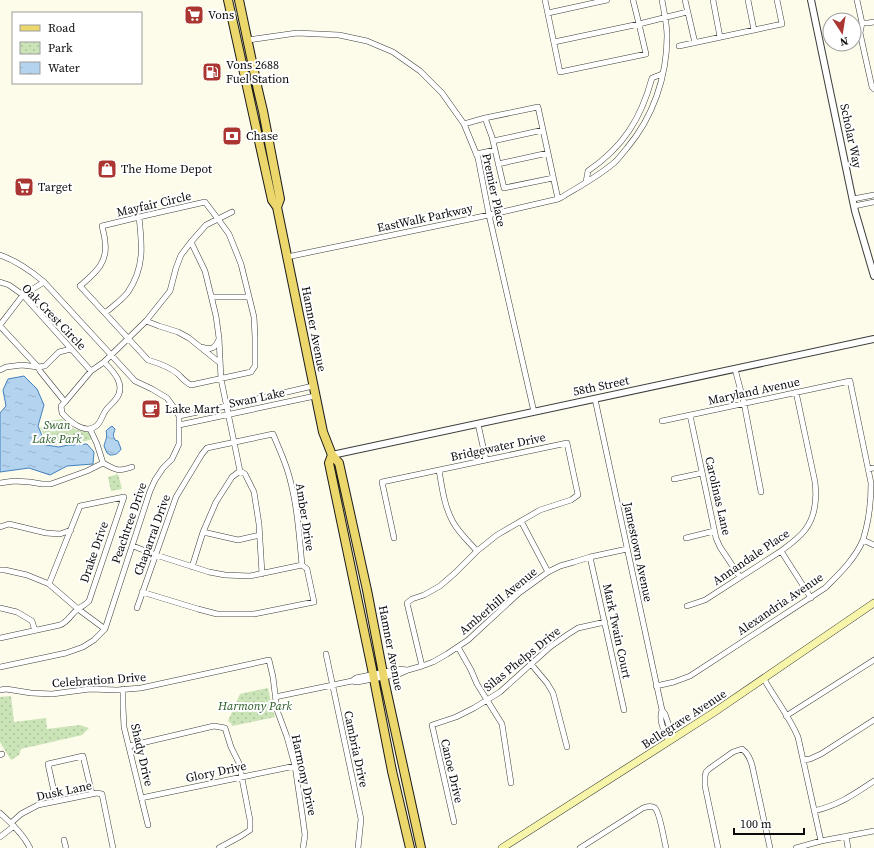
<svg xmlns="http://www.w3.org/2000/svg" width="874" height="848" font-family="'Source Serif 4',serif">
	<style>
		.park { fill: url(#park-dots) }
		.water { fill: url(#water-ripples); stroke: #4181bf }
		.lines { fill: none; stroke-linecap: round; stroke-linejoin: round }
		.minor-casing { stroke: #3d3d3d; stroke-width: 6 }
		.tertiary-casing { stroke: #3d3d3d; stroke-width: 8 }
		.secondary-casing { stroke: #2c2c2c; stroke-width: 8 }
		.primary-casing { stroke: #1b1b1b; stroke-width: 10 }
		.minor { stroke: #fff; stroke-width: 5 }
		.tertiary { stroke: #fff; stroke-width: 6 }
		.secondary { stroke: #f7f5aa; stroke-width: 7 }
		.primary { stroke: #ebd76b; stroke-width: 8 }
		.labels { text-anchor: middle; dominant-baseline: central; stroke-width: 4; stroke-linejoin: round; paint-order: stroke }
		.poi-label { font-size: 12px; fill: #0a0a0a; stroke: #fff; text-anchor: start }
		.street-label { font-size: 12px; fill: #0a0a0a; stroke: #fff }
		.park-label { font-size: 12px; font-style: italic; fill: #285a22; stroke: #fff }
	</style>
	<defs>
		<pattern id="park-dots" width="8" height="8" patternUnits="userSpaceOnUse"><rect width="8" height="8" fill="#cae3b7"/><path d="M2 2h.1M6 6h.1" fill="none" stroke="#acc19c" stroke-width="1.8" stroke-linecap="round"/></pattern>
		<pattern id="water-ripples" width="26" height="14" patternUnits="userSpaceOnUse"><rect width="26" height="14" fill="#b3d3ef"/><path d="M2 4q2-2 4 0t4 0M15 11q2-2 4 0t4 0" fill="none" stroke="#99b4cc"/></pattern>
	</defs>
	<rect width="100%" height="100%" fill="#fdfbe9"/>
	<path class="park" d="M 62,419 L 76,430 L 88,431 L 92,439 C 79,444 64,444 50,445 L 40,428 L 49,421 Z
		M 118,474 L 122,489 L 111,491 L 108,477 Z
		M 268,688 L 273,711 L 275,717 L 232,726 L 231,723 L 228,721 L 240,694 Z
		M 11,696 L 14,722 L 46,718 L 47,729 L 80,725 L 89,728 L 82,735 L 21,749 L 19,755 L 11,760 L 0,742 L 0,697 Z"/>
	<path class="water" d="M 24,376 L 37,389 L 44,405 L 38,426 L 46,445 L 59,447 L 68,445 L 87,444 L 94,452 L 93,464 L 67,466 L 50,475 L 29,468 L 0,472 L 0,413 L 6,406 L 3,390 L 8,379 Z
		M 112,426 L 115,429 C 114,434 112,434 115,440 L 118,441 L 121,449 C 118,454 115,455 110,455 L 107,453 L 104,446 C 105,441 108,437 106,431 L 108,429 Z"/>
	<g class="lines">
		<g class="minor-casing">
			<path id="minor" d="M 545,0 L 560,72 L 646,54 L 639,24 L 633,0
				M 685,0 L 695,43
				M 713,0 L 720,37
				M 748,0 L 754,30
				M 857,0 L 862,23 L 860,33 L 872,87 L 874,89
				M 548,13 L 607,0
				M 862,23 L 868,23 L 874,22
				M 248,40 L 297,33 L 339,35 L 367,41 L 393,52 L 420,71 L 442,93 L 464,124 L 478,158 L 489,215 L 534,412
				M 554,42 L 639,24 L 687,12
				M 679,46 L 782,24 L 777,0
				M 485,118 L 538,107 L 558,199
				M 464,124 L 485,118 L 492,137 L 504,188 L 553,178
				M 493,141 L 543,130
				M 476,154 L 495,150
				M 498,164 L 548,153
				M 586,182 L 588,171 C 623,147 641,119 652,78 L 662,74
				M 853,199 L 874,195
				M 205,202 L 218,219 L 229,234 L 241,264 L 254,317 L 255,337 L 255,366 L 251,372 L 191,385 C 185,382 182,378 178,374 C 170,367 158,363 148,360 L 80,286 C 95,273 108,263 105,242 C 105,237 103,231 102,226 L 139,217 Z
				M 854,206 L 874,202
				M 191,242 L 205,271 L 216,316 L 219,338 L 221,379 L 240,471 L 245,474 L 254,492 L 259,524 L 262,574
				M 0,255 C 17,261 30,270 44,282 L 135,381 L 152,389 L 167,398 L 175,409 L 179,416 L 179,444 L 172,459 L 163,468 L 155,480 L 150,491 L 105,629 L 94,640 L 83,647 L 66,653 L 0,667
				M 287,257 L 489,215 L 558,199 L 562,197 C 580,186 599,176 615,162 C 619,158 623,153 627,148 C 653,117 667,77 667,36 C 667,24 664,12 662,0
				M 0,282 L 9,285 L 23,295 L 91,371
				M 212,297 L 249,297
				M 105,313 C 113,306 122,300 128,292 C 145,267 142,244 139,217
				M 146,321 L 159,326 L 178,332 L 189,338 L 220,363
				M 0,325 L 23,295 L 44,282
				M 0,326 L 38,367 L 40,371 L 65,402
				M 202,347 C 211,350 215,349 219,339
				M 104,362 L 146,321 L 170,291 L 176,268 L 181,255 L 191,242 L 206,225 L 232,212
				M 104,362 C 113,371 127,385 116,399 C 113,403 109,406 106,410 C 102,415 101,423 96,426 C 85,435 69,421 62,413 L 61,406 L 65,402 L 91,371 Z
				M 735,369 L 744,403 L 761,492
				M 0,370 L 6,367 L 22,365 L 38,367 L 45,366 L 59,352 L 71,349
				M 595,399 L 662,710 L 665,714 L 669,726 L 675,738
				M 690,415 L 716,538 L 720,547 L 740,577
				M 179,416 L 231,405 L 313,386
				M 478,424 L 486,460
				M 179,425 L 315,396
				M 90,429 L 97,444 L 103,463 C 116,470 117,472 132,467
				M 868,469 L 874,468
				M 439,470 C 442,487 444,506 453,522 C 459,533 469,542 477,551
				M 674,479 L 702,473
				M 0,483 L 14,481 L 30,482 L 42,484 L 51,484 L 87,471 L 103,463
				M 521,521 L 548,572
				M 0,527 L 9,524 L 46,533 L 60,534 L 71,530
				M 203,532 L 238,540 L 260,535
				M 394,538 L 382,482 L 567,443 L 578,495 L 571,500 L 540,510 L 497,535 L 477,551 L 455,573 L 440,586 L 424,595 L 412,599 L 407,603 L 422,666
				M 686,538 L 714,531
				M 863,540 L 874,545
				M 133,546 L 156,555 L 209,572 L 225,575 L 250,576 L 302,565
				M 781,551 L 811,598
				M 590,557 L 624,710
				M 192,567 L 203,532 L 216,502 L 232,477 L 240,471
				M 0,570 L 5,570 L 27,575 L 49,584 L 78,609 L 105,629
				M 687,606 L 705,600 L 781,551 C 789,545 798,539 805,530 C 815,517 817,499 815,482 L 796,392
				M 0,608 L 17,612 L 32,621 L 35,631
				M 137,608 L 176,497 L 202,454 L 207,448 L 273,434 C 278,446 283,457 287,469 C 297,500 299,533 302,565 L 307,569 L 314,602 L 254,614 L 217,614 L 198,609 L 142,592
				M 0,638 L 60,625 C 68,622 71,614 78,609 C 83,605 84,606 89,601 L 124,497 L 80,506 L 49,584
				M 458,647 L 471,670 L 477,684 L 502,724 L 511,783
				M 326,654 L 361,819 L 358,848
				M 531,664 L 547,683 L 553,693 L 567,747
				M 764,679 C 775,699 789,716 798,737 L 821,841
				M 352,681 L 357,682 L 399,674 L 408,670 L 422,666 L 433,662 L 447,654 L 468,640 L 519,593 L 548,572 L 560,566 L 574,562 L 590,557 L 627,549
				M 656,686 L 674,682 L 690,676 L 825,588 C 839,574 855,559 863,540 C 864,537 865,532 866,529 C 870,513 871,498 871,483 L 850,381 L 662,421
				M 123,689 L 123,707 L 124,727 L 148,825
				M 0,690 L 6,689 L 31,693 L 52,694 L 90,689 L 117,690 L 141,688 L 269,660 L 273,677 L 277,710 L 287,737 L 295,766 L 302,813 L 305,835 L 303,848
				M 275,697 L 352,681 L 356,678 L 399,669 L 407,670
				M 662,710 C 658,721 665,732 669,741
				M 786,716 L 874,660
				M 129,746 L 214,726 L 225,728 L 231,747 L 239,763 L 250,820 L 250,830 L 241,836 L 219,848
				M 0,755 L 2,754
				M 803,760 L 810,759 L 821,754 L 874,720
				M 141,798 L 295,766
				M 56,801 L 48,764 L 83,756 L 92,794
				M 814,811 C 839,805 853,795 874,781
				M 0,813 C 11,823 23,834 30,848
				M 454,822 L 432,725 L 456,717 L 474,708 L 500,692 L 550,647 L 567,635 L 578,628 L 605,622
				M 11,823 L 21,814 L 38,805 L 97,793 L 102,794 L 113,848
				M 846,836 L 848,848
				M 0,837 L 14,826
				M 64,840 L 66,848
				M 580,848 L 643,808 C 646,807 651,805 655,808 C 660,813 664,840 666,848
				M 718,848 L 705,786 L 705,776 L 706,772 L 709,769 L 733,752 L 742,749 C 748,753 750,759 752,765 L 770,848
				M 796,848 L 821,841 L 874,831"/>
		</g>
		<g class="tertiary-casing">
			<path id="tertiary" d="M 811,0 L 855,211 L 874,276
				M 332,455 L 874,339"/>
		</g>
		<g class="secondary-casing">
			<path id="secondary" d="M 502,848 L 713,713 L 874,603"/>
		</g>
		<g class="primary-casing">
			<path id="primary" d="M 228,0 L 272,200 L 277,207 L 323,432 L 332,455 L 339,463 L 367,590 L 385,684 L 421,848
				M 239,0 L 258,90 L 263,111 L 280,199 L 277,207
				M 332,455 L 329,463 L 372,669 L 392,771 L 410,848"/>
		</g>
		<use href="#minor" class="minor"/>
		<use href="#tertiary" class="tertiary"/>
		<use href="#secondary" class="secondary"/>
		<use href="#primary" class="primary"/>
	</g>
	<defs>
		<g id="supermarket-square" transform="scale(1)"><rect x="-9" y="-9" width="18" height="18" rx="4" fill="#ab3631" stroke="#fff"/><path d="M-6-5.5h2.5l.6 2H6L4.5 2H-2.5L-4.4-4H-6ZM-1.5 3.2a1.3 1.3 0 1 0 .1 0ZM3 3.2a1.3 1.3 0 1 0 .1 0Z" fill="#fff"/></g>
		<g id="fuel-square" transform="scale(1)"><rect x="-9" y="-9" width="18" height="18" rx="4" fill="#ab3631" stroke="#fff"/><path d="M-5.5-6h7V0h2V4h1.3V-2.5L3-4.5l.8-.8L6-3V5H2.5V1h-1V6h-7ZM-4.2-4.7v3.2H.2V-4.7Z" fill="#fff"/></g>
		<g id="bank-square" transform="scale(1)"><rect x="-9" y="-9" width="18" height="18" rx="4" fill="#ab3631" stroke="#fff"/><path d="M-6-4H6V4H-6ZM0-2.3a2.3 2.3 0 1 0 0 4.6a2.3 2.3 0 1 0 0-4.6Z" fill="#fff"/></g>
		<g id="shop-square" transform="scale(1)"><rect x="-9" y="-9" width="18" height="18" rx="4" fill="#ab3631" stroke="#fff"/><path d="M-5-2.5h2.3a2.7 3.5 0 0 1 5.4 0H5L5.5 6h-11ZM-1.5-2.5h3a1.5 2.3 0 0 0-3 0Z" fill="#fff"/></g>
		<g id="cafe-square" transform="scale(1)"><rect x="-9" y="-9" width="18" height="18" rx="4" fill="#ab3631" stroke="#fff"/><path d="M-5.5-4.5H6V0H3Q3 3.5 0 3.5H-2.5Q-5.5 3.5-5.5 0ZM3-3.2v2h1.7v-2ZM-6 4.5H4V6H-6Z" fill="#fff"/></g>
	</defs>
	<g fill-rule="evenodd">
		<use href="#supermarket-square" x="194" y="15"/>
		<use href="#fuel-square" x="212" y="72"/>
		<use href="#bank-square" x="232" y="136"/>
		<use href="#shop-square" x="107" y="169"/>
		<use href="#supermarket-square" x="24" y="187"/>
		<use href="#cafe-square" x="151" y="409"/>
	</g>
	<g class="labels">
		<g class="poi-label">
			<text x="208" y="15">Vons</text>
			<text x="226" y="65">Vons 2688<tspan x="226" dy="14">Fuel Station</tspan></text>
			<text x="246" y="136">Chase</text>
			<text x="121" y="169">The Home Depot</text>
			<text x="38" y="187">Target</text>
			<text x="165" y="409">Lake Mart</text>
		</g>
		<g class="street-label">
			<text transform="translate(851 136) rotate(78)">Scholar Way</text>
			<text transform="translate(494 190) rotate(78)">Premier Place</text>
			<text transform="translate(154 204) rotate(-13)">Mayfair Circle</text>
			<text transform="translate(425 218) rotate(-12)">EastWalk Parkway</text>
			<text transform="translate(54 317) rotate(46)">Oak Crest Circle</text>
			<text transform="translate(314 329) rotate(79)">Hamner Avenue</text>
			<text transform="translate(601 386) rotate(-12)">58th Street</text>
			<text transform="translate(754 391) rotate(-12)">Maryland Avenue</text>
			<text transform="translate(257 398) rotate(-12)">Swan Lake</text>
			<text transform="translate(498 447) rotate(-12)">Bridgewater Drive</text>
			<text transform="translate(718 496) rotate(77)">Carolinas Lane</text>
			<text transform="translate(305 517) rotate(81)">Amber Drive</text>
			<text transform="translate(129 523) rotate(-71)">Peachtree Drive</text>
			<text transform="translate(152 535) rotate(-70)">Chaparral Drive</text>
			<text transform="translate(94 552) rotate(-71)">Drake Drive</text>
			<text transform="translate(638 552) rotate(78)">Jamestown Avenue</text>
			<text transform="translate(751 557) rotate(-34)">Annandale Place</text>
			<text transform="translate(498 601) rotate(-40)">Amberhill Avenue</text>
			<text transform="translate(780 604) rotate(-34)">Alexandria Avenue</text>
			<text transform="translate(617 631) rotate(78)">Mark Twain Court</text>
			<text transform="translate(391 648) rotate(79)">Hamner Avenue</text>
			<text transform="translate(522 659) rotate(-39)">Silas Phelps Drive</text>
			<text transform="translate(99 680) rotate(-4)">Celebration Drive</text>
			<text transform="translate(684 719) rotate(-33)">Bellegrave Avenue</text>
			<text transform="translate(356 749) rotate(78)">Cambria Drive</text>
			<text transform="translate(142 755) rotate(77)">Shady Drive</text>
			<text transform="translate(452 771) rotate(77)">Canoe Drive</text>
			<text transform="translate(216 772) rotate(-12)">Glory Drive</text>
			<text transform="translate(304 775) rotate(78)">Harmony Drive</text>
			<text transform="translate(64 791) rotate(-12)">Dusk Lane</text>
		</g>
		<g class="park-label">
			<text x="57" y="425">Swan<tspan x="57" dy="14">Lake Park</tspan></text>
			<text x="255" y="706">Harmony Park</text>
		</g>
	</g>
	<rect x="12" y="12" width="130" height="72" fill="#ffffff" stroke="#9d9d9d"/>
	<rect x="20" y="25" width="20" height="6" fill="#ebd76b" stroke="#9d9d9d"/>
	<text x="48" y="32" font-size="12" fill="#0a0a0a">Road</text>
	<rect x="20" y="42" width="20" height="12" fill="url(#park-dots)" stroke="#9d9d9d"/>
	<text x="48" y="52" font-size="12" fill="#0a0a0a">Park</text>
	<rect x="20" y="62" width="20" height="12" fill="url(#water-ripples)" stroke="#9d9d9d"/>
	<text x="48" y="72" font-size="12" fill="#0a0a0a">Water</text>
	<g transform="translate(842 32) rotate(168)"><circle r="19" fill="#ffffff" stroke="#9d9d9d"/>
	<path d="M0-3L7 15L0 10L-7 15Z" fill="#ab3631"/>
	<text y="-6" font-size="11" font-weight="bold" text-anchor="middle" fill="#0a0a0a">N</text>
	</g>
	<path d="M734 828v6h70v-6" fill="none" stroke="#0a0a0a" stroke-width="2"/>
	<text x="740" y="828" font-size="12" fill="#0a0a0a" stroke="#ffffff" stroke-width="3" paint-order="stroke">100 m</text>
</svg>
